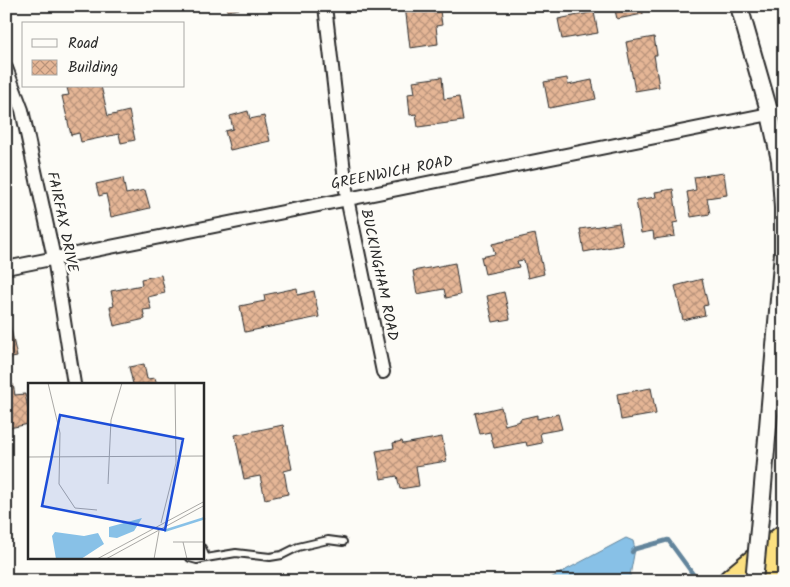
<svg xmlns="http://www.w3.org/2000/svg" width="790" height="587" font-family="Kalam,sans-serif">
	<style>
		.water { fill: #88c1e7; stroke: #63859c }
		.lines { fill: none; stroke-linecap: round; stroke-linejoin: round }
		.stream { stroke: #63859c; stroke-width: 4.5 }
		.building { fill: url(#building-cross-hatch); stroke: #2b2b2b }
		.service-casing { stroke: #2b2b2b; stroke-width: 10 }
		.minor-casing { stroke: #2b2b2b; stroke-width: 16 }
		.tertiary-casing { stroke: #2b2b2b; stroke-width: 20 }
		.motorway-casing { stroke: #2b2b2b; stroke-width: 28 }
		.service { stroke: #fdfcf7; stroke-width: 6 }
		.minor { stroke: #fdfcf7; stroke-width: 12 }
		.tertiary { stroke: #fdfcf7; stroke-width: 16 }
		.motorway { stroke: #fce080; stroke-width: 24 }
		.tertiary-bridge-casing { stroke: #2b2b2b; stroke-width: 20; stroke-linecap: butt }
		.tertiary-bridge { stroke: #fdfcf7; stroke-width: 16 }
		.labels { text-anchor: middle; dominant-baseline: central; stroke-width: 5; stroke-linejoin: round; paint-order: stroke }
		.street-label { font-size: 15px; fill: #2b2b2b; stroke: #fdfcf7 }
		.inset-river { fill: none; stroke: #88c1e7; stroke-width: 2.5 }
		.inset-road { fill: none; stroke: #a9a8a5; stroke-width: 1 }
		.view { fill: #1d4ed8; fill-opacity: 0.15; stroke: #1d4ed8; stroke-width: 2.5 }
		.inset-edge { fill: none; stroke: #2b2b2b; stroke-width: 2.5 }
	</style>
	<defs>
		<pattern id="building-cross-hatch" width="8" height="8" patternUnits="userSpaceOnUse" patternTransform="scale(1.25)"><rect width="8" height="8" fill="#e5b696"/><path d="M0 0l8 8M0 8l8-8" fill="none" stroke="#ba947b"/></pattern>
	</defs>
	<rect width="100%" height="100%" fill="#fdfcf7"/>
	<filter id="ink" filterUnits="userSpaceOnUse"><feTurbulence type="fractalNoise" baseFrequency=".02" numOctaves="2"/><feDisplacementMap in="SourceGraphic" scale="10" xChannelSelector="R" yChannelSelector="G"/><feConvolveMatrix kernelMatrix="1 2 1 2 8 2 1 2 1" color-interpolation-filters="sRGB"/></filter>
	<g filter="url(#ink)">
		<path class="water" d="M 626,538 L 633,541 L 635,549 L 629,581 L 545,581 Z"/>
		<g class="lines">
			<path class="stream" d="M 632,552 L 635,549 L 668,540 L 698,581"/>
		</g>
		<path class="building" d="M 227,6 L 239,6 L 239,9 L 227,11 Z
			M 405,6 L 434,6 L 434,12 L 440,11 L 442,25 L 436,26 L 438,44 L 410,48 Z
			M 614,6 L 642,6 L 643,14 L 617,19 Z
			M 594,12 L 598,33 L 562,39 L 558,19 Z
			M 654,37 L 657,55 L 654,55 L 659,87 L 635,91 L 626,42 Z
			M 442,77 L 444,99 L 459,97 L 463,121 L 418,127 L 416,114 L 410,115 L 408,94 L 415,93 L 413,81 Z
			M 567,78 L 568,85 L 592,80 L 596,99 L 549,108 L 544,82 Z
			M 73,86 L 101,86 L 108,116 L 129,111 L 135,140 L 121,143 L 119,134 L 81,142 L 79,133 L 71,135 L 62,96 L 69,95 L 67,88 Z
			M 248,111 L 250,119 L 264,116 L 270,141 L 230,150 L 225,131 L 233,129 L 230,116 Z
			M 724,173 L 727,195 L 707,198 L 710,214 L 691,217 L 687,192 L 696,190 L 694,177 Z
			M 123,178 L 126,194 L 145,190 L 150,208 L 111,217 L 106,194 L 99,196 L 96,184 Z
			M 673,189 L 678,222 L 673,223 L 675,236 L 654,239 L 653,231 L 641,233 L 636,200 L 656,197 L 655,192 Z
			M 619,223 L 623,245 L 584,252 L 580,229 Z
			M 535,234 L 544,274 L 528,278 L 524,260 L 517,261 L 519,267 L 485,274 L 481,257 L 495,254 L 492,244 Z
			M 455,263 L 460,295 L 446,298 L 444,289 L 417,294 L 413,271 Z
			M 161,275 L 165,293 L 148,297 L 151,309 L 143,310 L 145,319 L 114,326 L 110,307 L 114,306 L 111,291 L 142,285 L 141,279 Z
			M 702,279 L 708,305 L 703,306 L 705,315 L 683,320 L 675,286 Z
			M 297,288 L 298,295 L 314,291 L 319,317 L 245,332 L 240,306 L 265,301 L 264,295 Z
			M 504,292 L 510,319 L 493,322 L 487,296 Z
			M 6,306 L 17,357 L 6,359 Z
			M 144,364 L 147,379 L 155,378 L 157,384 L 133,384 L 129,367 Z
			M 13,384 L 15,395 L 25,394 L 29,412 L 29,424 L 9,428 L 6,415 L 6,386 Z
			M 651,388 L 656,414 L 621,420 L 617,394 Z
			M 501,407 L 505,425 L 520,421 L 520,419 L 537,415 L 537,419 L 558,414 L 562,429 L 540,433 L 542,443 L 527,446 L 526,442 L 494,448 L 490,432 L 480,434 L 475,413 Z
			M 283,425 L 292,469 L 284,471 L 288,494 L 265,499 L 260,476 L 244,479 L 235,435 Z
			M 442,437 L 447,461 L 416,466 L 419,486 L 400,489 L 397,476 L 381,479 L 376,451 L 394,448 L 393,443 L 402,441 L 403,444 Z"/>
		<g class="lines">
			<g class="service-casing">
				<path id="service" d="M 202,548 L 206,558 L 236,553 L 270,557 L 282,555 L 298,547 L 328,540 L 343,542
					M 190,558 L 197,560 L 206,558"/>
			</g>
			<g class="minor-casing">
				<path id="minor" d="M 325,6 L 347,198 L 383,372
					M 6,68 L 22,110 L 32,157 L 54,258 L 74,384
					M 6,268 L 784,111"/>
			</g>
			<g class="tertiary-casing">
				<path id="tertiary" d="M 739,6 L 770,114 L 780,160 L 783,208 L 783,253 L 761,508"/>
			</g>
			<g class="motorway-casing">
				<path id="motorway" d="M 731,581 L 784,537
					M 767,581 L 784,567"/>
			</g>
			<use href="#service" class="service"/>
			<use href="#minor" class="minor"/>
			<use href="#tertiary" class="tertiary"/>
			<use href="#motorway" class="motorway"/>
			<g class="tertiary-bridge-casing">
				<path id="tertiary-bridge" d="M 754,581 L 761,508"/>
			</g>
			<use href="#tertiary-bridge" class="tertiary-bridge"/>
		</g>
	</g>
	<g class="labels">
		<g class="street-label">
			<text transform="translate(392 173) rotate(-11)">GREENWICH ROAD</text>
			<text transform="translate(62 222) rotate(78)">FAIRFAX DRIVE</text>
			<text transform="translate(379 275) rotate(78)">BUCKINGHAM ROAD</text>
		</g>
	</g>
	<g transform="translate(28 383)">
		<rect width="176" height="176" fill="#fdfcf7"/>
		<path d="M 114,135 L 106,148 L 89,155 L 81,154 L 81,144 ZM 27,149 L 56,153 L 70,150 L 76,161 L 53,176 L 28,176 L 24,153 Z" fill="#88c1e7"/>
		<path class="inset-river" d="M 136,148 L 177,135"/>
		<path class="inset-road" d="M 20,0 L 32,50 L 31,101 L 47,125 L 69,127M 0,74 L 177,73M 80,101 L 83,37 L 94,0M 133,140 L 148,80 L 147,0M 145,159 L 177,159M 155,159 L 159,176M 69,176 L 177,118M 78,176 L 177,122M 100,176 L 126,176M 126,176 L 131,148"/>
		<path class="view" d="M 32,32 L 155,56 L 137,147 L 14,123 Z"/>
		<rect width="176" height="176" class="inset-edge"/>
	</g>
	<rect width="790" height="587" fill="none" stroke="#fdfcf7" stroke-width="25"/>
	<rect x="12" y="12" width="765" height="562" fill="none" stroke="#2b2b2b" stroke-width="2" filter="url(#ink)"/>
	<rect x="22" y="22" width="162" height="65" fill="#fdfcf7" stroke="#a9a8a5"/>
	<rect x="32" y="39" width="25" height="8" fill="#fdfcf7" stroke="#a9a8a5"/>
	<text x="68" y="48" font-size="15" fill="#2b2b2b">Road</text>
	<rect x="32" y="60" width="25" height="15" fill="url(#building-cross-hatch)" stroke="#a9a8a5"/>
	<text x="68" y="72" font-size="15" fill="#2b2b2b">Building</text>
</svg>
